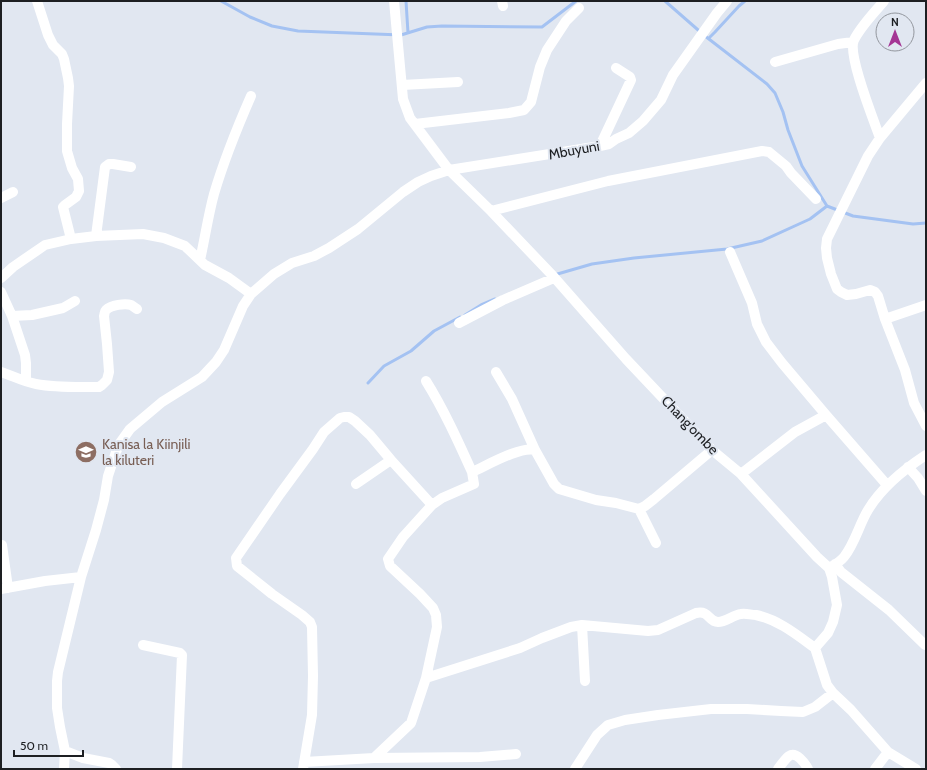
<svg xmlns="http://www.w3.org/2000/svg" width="927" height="770" font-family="Cabin,sans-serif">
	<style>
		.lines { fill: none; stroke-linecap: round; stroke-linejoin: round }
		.stream { stroke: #a4c2f2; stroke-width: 3 }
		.street { stroke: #fff; stroke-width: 10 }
		.labels { text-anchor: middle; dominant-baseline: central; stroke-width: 4; stroke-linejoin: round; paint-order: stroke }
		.street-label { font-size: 14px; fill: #1d1f22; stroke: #e1e7f1 }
		.education-label { font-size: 14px; fill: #785e54; stroke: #e1e7f1; text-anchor: start }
	</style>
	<rect width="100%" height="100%" fill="#e1e7f1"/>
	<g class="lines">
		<path class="stream" d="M 221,1 L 250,17 L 272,26 L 298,31 L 401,35 L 427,27 L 442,26 L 542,27 L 576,1
			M 406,1 L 408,33
			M 665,1 L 705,36 L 767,84 L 775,93 L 783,112 L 788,130 L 802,166 L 827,206 L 853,216 L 913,224 L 926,223
			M 709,38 L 715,32 L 739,6 L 745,1
			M 554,275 L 592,264 L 634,258 L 727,249 L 762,241 L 810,219 L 827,206
			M 465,315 L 481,305 L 495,299
			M 368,383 L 384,366 L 411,351 L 434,331 L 460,317"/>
		<path class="street" d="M 37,1 L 48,35 L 53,45 L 62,54 L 64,59 L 68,78 L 69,86 L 67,124 L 67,151 L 72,168 L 78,179 L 79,191 L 76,197 L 65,205 L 63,207 L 71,239
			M 394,1 L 403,99 L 410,118 L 449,170 L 491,211 L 553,276 L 626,359 L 712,450 L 741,474 L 817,557 L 829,568 C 834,565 840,562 844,557 C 855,543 859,525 868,510 C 882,487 903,470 926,455
			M 502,1 L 503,6
			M 775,62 L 838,44 L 853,42
			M 926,83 L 880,138 L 868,156 L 827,239 L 826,248 L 827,258 L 831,274 L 837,289 L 841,292 L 847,295 L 856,294 L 870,290 L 875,292 L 878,296 L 885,319 L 905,370 L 914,403 L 926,426
			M 402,85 L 458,82
			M 415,124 L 509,113 L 524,110 L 531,102 L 540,67 L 547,50 L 566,21 L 579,8
			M 880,138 C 874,121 847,54 854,40 C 861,26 874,13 884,1
			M 600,146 L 631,80 L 630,77 L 616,68
			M 1,198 L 13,192
			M 491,211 L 608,181 L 762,151 L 769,152 L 786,166 L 791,173 L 816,199
			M 96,236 L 105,167 L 109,164 L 113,164 L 131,167
			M 730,252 L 752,303 L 757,324 L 766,342 L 782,363 L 826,415 L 887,485
			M 200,260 C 205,238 208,216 214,194 C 224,160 237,128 251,96
			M 1,278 L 13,267 L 45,245 L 71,239 L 96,236 L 143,234 L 164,238 L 185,246 L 205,265 L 229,278 L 251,294
			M 1,292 L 12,316 L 25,355 L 26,363 L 26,381
			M 12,316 L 32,315 L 63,308 L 75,301
			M 885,319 L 926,305
			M 459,323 L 503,300 L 554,278
			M 1,372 C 13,376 24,382 36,384 C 57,388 78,387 99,387 L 102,385 L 107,380 L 109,372 L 107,344 L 104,316 C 105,313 104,312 106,310 C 111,305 125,303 131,305 C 133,306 135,308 137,309
			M 496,372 L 512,399 L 535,450
			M 426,381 C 444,410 458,441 472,472
			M 908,467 L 918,478 L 926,491
			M 741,474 L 795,432 L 826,415
			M 356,484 L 391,460
			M 639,509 L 656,543
			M 2,545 L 8,588
			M 835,564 L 841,572 L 889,610 L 925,645
			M 829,568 L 832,577 L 837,605 L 833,622 L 828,633 L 815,648 L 827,685 L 833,693 L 851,710 L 888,752 L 916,769
			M 1,589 L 45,581 L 81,577
			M 582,625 L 585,681
			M 143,645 L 180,653 L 182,655 L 177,769
			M 426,678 L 520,648 L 542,638 L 571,627 L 582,625 L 648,631 L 658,630 L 696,613 C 710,610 708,622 718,622 C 726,622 733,615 741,614 C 746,613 751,615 756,615 C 779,620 797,635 815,648
			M 65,751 L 83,758 L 109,763 L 112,765 L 116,769
			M 374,758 L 411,723 L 426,678 L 437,627 L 436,615 L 433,608 L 420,594 L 390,566 L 388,559 L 403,537 L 432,505 L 442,498 L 474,484 L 472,472 C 486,466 520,446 535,450 L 554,484 L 559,489 L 596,500 L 616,503 L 639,509 L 645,506 L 654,499 L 712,450
			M 304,762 L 374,758 L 480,757 L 516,754
			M 64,769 L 65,751 L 60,727 L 57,708 L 57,681 L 58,672 L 81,577 L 96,530 L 104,500 L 108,476 L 116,452 L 120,443 L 130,429 L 162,402 L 202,377 L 216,362 L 224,350 L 243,306 L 251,294 L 274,274 L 292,263 L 314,256 L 329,248 L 358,229 L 403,192 L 418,182 L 431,176 L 449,170 L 600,146 L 609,144 L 616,139 L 629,133 L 643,121 L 661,100 L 673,75 L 717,13 L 727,1
			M 303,769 L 312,715 L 313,676 L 312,627 L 310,622 L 302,615 L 272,594 L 237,566 L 236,558 L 280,494 L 313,449 L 324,432 L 340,418 L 344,417 L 349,417 L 355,421 L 370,435 L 391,460 L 432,505
			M 575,769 L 597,735 L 608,725 L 625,720 L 658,715 L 711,709 L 747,709 L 781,711 L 803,712 L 815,707 L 833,693
			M 778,769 C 781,765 785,759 789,756 C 796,751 805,763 808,769
			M 875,769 L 888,752"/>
	</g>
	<defs>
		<g id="school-disc" transform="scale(1.15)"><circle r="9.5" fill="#8d6e63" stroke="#e1e7f1"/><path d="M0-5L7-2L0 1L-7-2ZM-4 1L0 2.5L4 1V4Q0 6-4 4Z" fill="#fff"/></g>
	</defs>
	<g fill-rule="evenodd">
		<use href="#school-disc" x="86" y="452"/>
	</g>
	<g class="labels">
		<g class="street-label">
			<text transform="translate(574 150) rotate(-10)">Mbuyuni</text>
			<text transform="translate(690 425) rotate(46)">Chang'ombe</text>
		</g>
		<g class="education-label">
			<text x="102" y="444">Kanisa la Kiinjili<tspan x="102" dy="16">la kiluteri</tspan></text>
		</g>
	</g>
	<rect width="927" height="770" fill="none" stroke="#1d1f22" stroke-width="4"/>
	<g transform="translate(895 32)"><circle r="19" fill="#e1e7f1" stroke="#93979e"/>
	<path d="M0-3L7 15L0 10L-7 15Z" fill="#a43594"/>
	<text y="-6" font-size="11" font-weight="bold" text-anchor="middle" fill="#1d1f22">N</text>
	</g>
	<path d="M14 750v6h69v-6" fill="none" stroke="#1d1f22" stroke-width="2"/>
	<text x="20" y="750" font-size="12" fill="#1d1f22" stroke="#e1e7f1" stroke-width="3" paint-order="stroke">50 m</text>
</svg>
